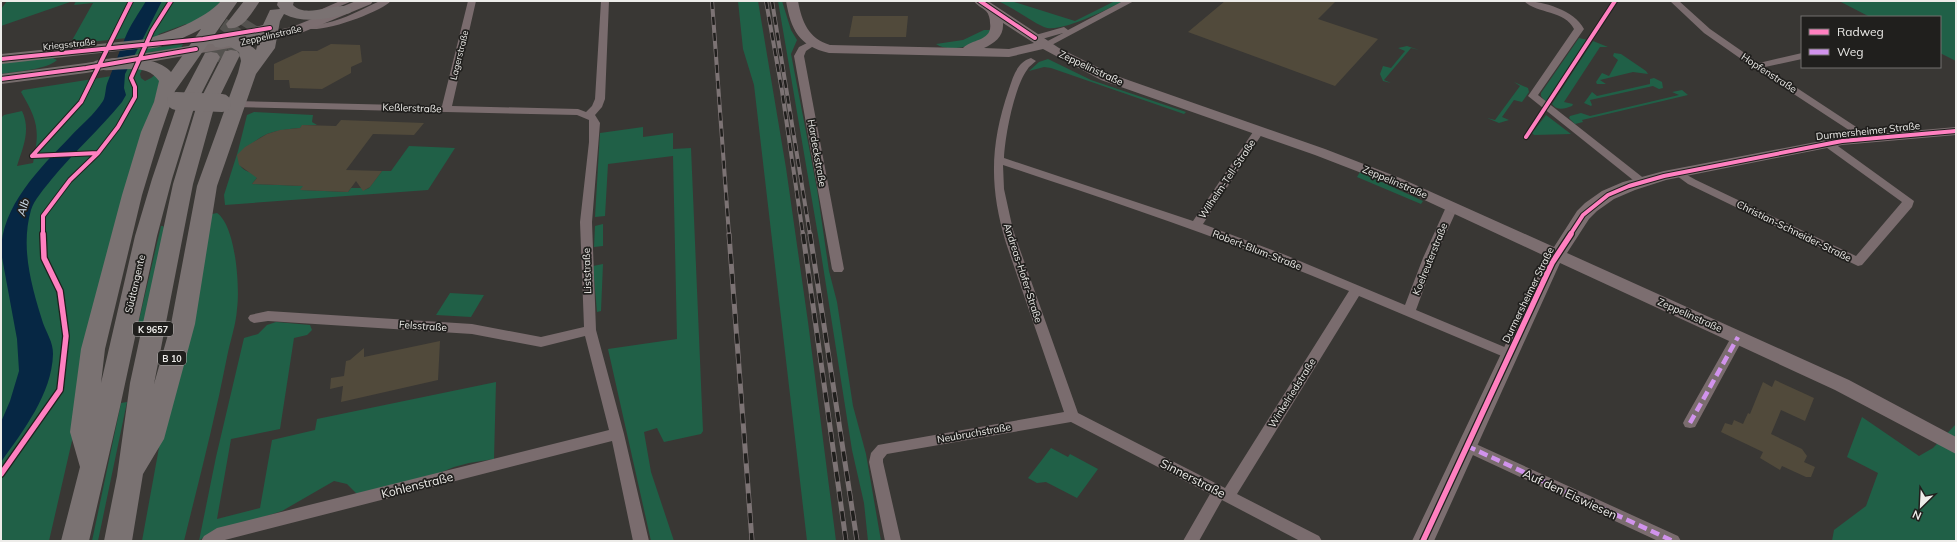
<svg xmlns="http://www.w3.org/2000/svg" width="1957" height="542" font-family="Mulish,sans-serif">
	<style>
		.green { fill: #206047 }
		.water { fill: #062744 }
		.building { fill: #514a3b }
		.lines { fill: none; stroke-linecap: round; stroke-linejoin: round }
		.highway-tunnel { stroke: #54524f; stroke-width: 18; stroke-dasharray: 18 10; stroke-linecap: butt }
		.street { fill: #7a6c6e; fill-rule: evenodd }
		.secondary { fill: #7c6e70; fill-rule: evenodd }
		.primary { fill: #776d6d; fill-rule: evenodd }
		.highway { fill: #7a7272; fill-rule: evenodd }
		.rail-far1-casing { stroke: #7c7374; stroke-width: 4 }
		.rail-casing { stroke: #7c7374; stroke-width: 5 }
		.rail-far1 { stroke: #201f1d; stroke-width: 2.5; stroke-dasharray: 8; stroke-linecap: butt }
		.rail { stroke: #201f1d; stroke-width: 3.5; stroke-dasharray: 10; stroke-linecap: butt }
		.highway-bridge { stroke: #7a7272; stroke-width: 18 }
		.quiet { stroke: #d193ec; stroke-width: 4.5; stroke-dasharray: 9 4.5; stroke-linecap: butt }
		.cycleway-far1-casing { stroke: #201f1d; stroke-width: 6 }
		.cycleway-casing { stroke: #201f1d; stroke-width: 8 }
		.cycleway-far1 { stroke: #ff80c0; stroke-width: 4 }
		.cycleway { stroke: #ff80c0; stroke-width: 5.5 }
		.labels { text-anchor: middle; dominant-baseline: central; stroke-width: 3.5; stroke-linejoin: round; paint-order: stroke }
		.far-street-label { font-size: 9px; fill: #edece9; stroke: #201f1d }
		.shield { fill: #201f1d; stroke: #b0aeac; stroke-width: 1 }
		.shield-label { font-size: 9px; font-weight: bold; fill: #edece9 }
		.street-label { font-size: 10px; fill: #edece9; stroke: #201f1d }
		.water-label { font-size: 11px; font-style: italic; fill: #d4e2f0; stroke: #201f1d }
		.near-street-label { font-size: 12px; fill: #edece9; stroke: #201f1d }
	</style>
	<rect width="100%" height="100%" fill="#393734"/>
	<path class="green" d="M 7,1 L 73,1 L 1,26 L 1,9 Z
		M 76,1 L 222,1 L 194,26 L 186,24 L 159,34 L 153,48 L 183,44 L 181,48 L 150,52 L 140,74 L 141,78 L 145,81 L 151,78 L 155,75 L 160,79 L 77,419 L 49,541 L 1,541 L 1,118 L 4,115 L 22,111 C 31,130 23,147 17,166 L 33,163 C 40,130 38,121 21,92 L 23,90 L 112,76 L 137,37 L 70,44 L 93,3 L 74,5 Z
		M 738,1 L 758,1 L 786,168 L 808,322 L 836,541 L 807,541 L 754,85 L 743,49 Z
		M 778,1 L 782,1 L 791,30 L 797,40 L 791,54 L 817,189 L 829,271 L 837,302 L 853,406 L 866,454 L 881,541 L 868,541 L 864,503 L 852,450 L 820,247 Z
		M 998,1 L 1011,1 L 1075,21 L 1115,1 L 1124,1 C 1107,9 1060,34 1044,27 C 1028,20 1014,8 998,1 Z
		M 1839,1 L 1956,1 L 1956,61 L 1940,53 L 1940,17 L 1870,17 Z
		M 984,30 L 992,30 C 984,45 950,54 936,44 L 963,40 Z
		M 1579,38 L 1588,40 L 1547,101 L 1545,101 L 1541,96 L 1541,93 Z
		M 1593,41 L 1608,47 L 1600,47 L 1564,102 L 1573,104 L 1572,106 C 1564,109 1557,111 1552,104 Z
		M 1407,46 L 1419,50 L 1411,48 L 1384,80 L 1391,83 L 1383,81 L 1380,74 L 1383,66 L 1391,68 L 1405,51 L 1398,48 Z
		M 1614,53 L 1621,54 L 1646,71 L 1648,74 L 1633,72 L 1600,80 L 1606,84 L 1597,84 L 1596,82 L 1602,73 L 1609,76 L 1618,60 L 1613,56 Z
		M 51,57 L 57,60 C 47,70 15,71 1,74 L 1,63 Z
		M 1048,59 L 1091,80 L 1186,112 L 1184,114 L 1051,68 L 1044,67 L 1029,71 L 1039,62 Z
		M 1654,78 L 1662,82 L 1663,88 L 1659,89 L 1653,86 L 1590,100 L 1592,105 L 1591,106 L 1584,103 L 1592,92 L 1597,96 L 1650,84 L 1650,79 Z
		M 1514,82 L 1528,88 L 1529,92 L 1522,102 L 1514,100 L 1502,117 L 1509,120 L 1499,123 L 1487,118 L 1495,120 L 1520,86 Z
		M 1682,90 L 1688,95 L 1582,120 L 1583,122 L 1575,124 L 1569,118 L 1570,116 L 1581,113 L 1590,116 L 1679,95 L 1672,92 Z
		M 254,112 L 313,115 L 312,122 L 317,125 L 303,125 L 300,128 C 289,129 278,130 267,134 C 246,144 221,170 260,174 L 252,184 L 304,186 L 301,190 L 348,192 L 351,188 L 363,188 L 364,190 L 369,188 L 382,171 L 391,171 L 409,146 L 455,148 L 428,190 L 225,205 L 224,195 L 238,151 L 247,115 Z
		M 1546,115 L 1571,134 L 1534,135 L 1532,133 Z
		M 643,127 L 643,137 L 673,133 L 673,149 L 691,148 L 703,431 L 701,434 L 664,442 L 657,428 L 644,432 L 651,472 L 674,541 L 651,541 L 608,349 L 677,339 L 673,156 L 608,164 L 605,216 L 595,217 L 600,133 Z
		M 1360,172 L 1423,201 L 1421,204 L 1357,177 Z
		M 217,213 C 236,226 240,288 237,309 C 236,325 230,341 227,357 C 215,419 199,480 184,541 L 142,541 L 162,431 L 212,214 Z
		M 603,224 L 603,246 L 594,247 L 595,226 Z
		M 161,226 L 163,226 L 164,228 L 144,332 L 136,333 Z
		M 603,264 L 601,311 L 597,312 L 593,266 Z
		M 450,293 L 484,295 L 471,317 L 436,315 Z
		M 276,322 L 310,325 L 312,330 L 307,335 L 294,338 L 280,429 L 231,439 L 217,519 L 260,508 L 272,440 L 315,430 L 317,419 L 496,382 L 494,459 L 469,463 L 454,467 L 437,474 L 360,493 L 356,493 L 347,484 L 334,481 L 282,511 L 205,536 L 199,541 L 216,457 L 244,338 L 258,334 L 267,325 Z
		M 127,402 L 98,541 L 92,541 L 121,403 Z
		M 1862,417 L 1919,456 L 1933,448 L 1956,424 L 1956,541 L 1832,541 L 1834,530 L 1866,506 L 1878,473 L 1847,457 Z
		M 1051,448 L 1068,457 L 1070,454 L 1098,469 L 1077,498 L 1046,482 L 1037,483 L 1028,478 Z"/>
	<path class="water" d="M 146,1 L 162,1 L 125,74 L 124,88 L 126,95 L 122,102 C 100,129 73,153 51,180 C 44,189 34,200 31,210 C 20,248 32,288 43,323 C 47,334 53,342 53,354 C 52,394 23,431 1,462 L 1,422 L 10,401 L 19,371 L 17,339 L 1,252 C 1,206 40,168 70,137 C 81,125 94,115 103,101 C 106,96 105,87 108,81 C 114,67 119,52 125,38 C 130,25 139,13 146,1 Z"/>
	<path class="building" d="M 1225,1 L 1336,1 L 1318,19 L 1378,39 L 1335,86 L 1188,32 Z
		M 853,16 L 908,16 L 906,37 L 849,37 Z
		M 331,44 L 360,45 L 362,62 L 351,67 L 351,73 L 322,89 L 290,88 L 289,80 L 274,80 L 274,64 L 302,51 L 317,51 Z
		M 341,120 L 424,123 L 414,135 L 373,134 L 346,170 L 382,171 L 370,187 L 363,191 L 356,181 L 348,192 L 300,190 L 303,186 L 252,184 L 257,178 L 239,165 L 237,155 L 245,147 L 267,134 L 280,130 L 300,128 L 302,125 L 336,126 Z
		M 440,341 L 438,380 L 341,402 L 343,386 L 330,389 L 331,378 L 344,376 L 346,361 L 350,360 L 364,348 L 364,357 Z
		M 1775,380 L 1814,398 L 1805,421 L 1781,410 L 1771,434 L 1802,449 L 1807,456 L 1804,462 L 1815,467 L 1811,477 L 1806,477 L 1782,466 L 1780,470 L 1760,458 L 1763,452 L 1721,432 L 1725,423 L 1732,425 L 1734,420 L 1743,424 L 1748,413 L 1750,414 L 1763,382 L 1772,387 Z"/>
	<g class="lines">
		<path class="highway-tunnel" d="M 233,53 L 252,23
			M 211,57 L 234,24"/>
		<path class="street" d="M 340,1 L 352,1 L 320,15 L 317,16 L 313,13 Z
			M 380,1 L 391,1 C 381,12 313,38 301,26 C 307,21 319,24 326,23 C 345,19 362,9 380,1 Z
			M 468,1 L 476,1 L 452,106 L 578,109 L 586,112 L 592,106 L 595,99 L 601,1 L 609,1 L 605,99 L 602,107 L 595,115 L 600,123 L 592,222 L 596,330 L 624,434 L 649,541 L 633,541 L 612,441 L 221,541 L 201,541 L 204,536 L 217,528 L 609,430 L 585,336 L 541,347 L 472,334 L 268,321 L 254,323 L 250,321 L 248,318 L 250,315 L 268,311 L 472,324 L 541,337 L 584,327 L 580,222 L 589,142 L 589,120 L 577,115 L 235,107 L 230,104 L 235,101 L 442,106 Z
			M 1123,1 L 1134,1 L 1048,47 L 1045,48 L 1040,45 L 1063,33 L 1035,41 L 1030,38 L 1032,36 L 1064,27 L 1068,30 Z
			M 1524,1 C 1543,1 1574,10 1584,29 L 1538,95 L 1646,180 L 1647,182 L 1646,184 L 1638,184 L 1528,96 L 1574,29 C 1565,10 1537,14 1524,1 Z
			M 1670,1 L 1679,1 L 1710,29 L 1759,63 L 1802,53 L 1802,59 L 1765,67 L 1873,138 L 1872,140 L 1864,140 L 1754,68 L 1704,33 Z
			M 813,40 L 818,43 L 806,51 L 804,56 L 844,269 L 842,272 L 834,272 L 832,269 L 794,56 L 799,47 Z
			M 1031,58 L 1036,61 C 1033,64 1029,66 1027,70 C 1014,88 1005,136 1004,158 L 1193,221 L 1255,129 L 1263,129 L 1264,131 L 1203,224 L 1283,254 L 1405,305 L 1423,258 L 1446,207 L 1452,203 L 1456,204 L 1458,207 L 1435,258 L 1416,310 L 1514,351 L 1515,354 L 1514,357 L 1509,359 L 1504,357 L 1359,296 L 1237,494 L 1319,536 L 1322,541 L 1300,541 L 1222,500 L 1199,541 L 1183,541 L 1210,494 L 1071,422 L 887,454 L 883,459 L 883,462 L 901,541 L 885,541 L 869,462 L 871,453 L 878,445 L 1064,412 L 1006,243 C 989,187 990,144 1009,89 C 1013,77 1017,62 1031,58 ZM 1003,165 C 1120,204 1236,243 1349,291 L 1225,488 L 1078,413 L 1013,230 L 1004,189 Z
			M 1827,140 L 1831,141 L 1914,201 L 1912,207 L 1862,265 L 1858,266 L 1688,184 L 1673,173 L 1678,170 L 1696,180 L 1856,256 L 1902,202 L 1823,145 L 1822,143 L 1823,141 Z
			M 1738,332 L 1743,334 L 1744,337 L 1695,427 L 1690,428 L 1685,427 L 1683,423 L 1685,419 L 1733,334 Z
			M 1467,440 L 1678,536 L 1681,541 L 1658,541 L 1462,450 L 1460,446 L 1462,442 Z"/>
		<path class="secondary" d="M 356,1 L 373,1 L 371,4 L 301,33 L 236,47 L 231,46 L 229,43 L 231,40 L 292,27 Z
			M 786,1 L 798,1 C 802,22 808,38 830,45 L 963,48 C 972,39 993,41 990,23 C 990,19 989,14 986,11 C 982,7 977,6 974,1 L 988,1 L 1059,48 L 1111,74 L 1325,149 L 1400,178 L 1554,247 L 1577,211 L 1585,203 L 1602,191 L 1623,182 L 1664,171 L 1842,137 L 1956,127 L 1956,135 L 1842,145 L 1666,180 L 1635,190 L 1614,199 L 1597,211 L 1589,219 L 1567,253 L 1849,380 L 1956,437 L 1956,454 L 1835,390 L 1560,263 L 1434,541 L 1412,541 L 1547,257 L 1390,184 L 1315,155 L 1101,80 L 1043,49 L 1009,57 L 829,53 C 799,46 791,30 786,1 ZM 1003,23 L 1034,43 L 1009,49 L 984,48 C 995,43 1004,36 1003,23 Z"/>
		<path class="primary" d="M 236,38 L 241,40 L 244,43 L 241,46 L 86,73 L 1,84 L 1,74 L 86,63 Z
			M 148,39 L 154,41 L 156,44 L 154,47 L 1,64 L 1,54 Z"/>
		<path class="highway" d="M 221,1 L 238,1 L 215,34 L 228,35 L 263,25 L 270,10 L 280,9 L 277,5 L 278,1 L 294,1 L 293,5 C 307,19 333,2 350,7 L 352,10 L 350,13 C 328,19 304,24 284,14 L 280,21 L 275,48 L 256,74 L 217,186 L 195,324 L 164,439 L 143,474 L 132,541 L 104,541 L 117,476 L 130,383 L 173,184 L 196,108 L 225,51 L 231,50 L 237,51 L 240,55 L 214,108 L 193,184 L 154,384 L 171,324 L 197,186 L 238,73 L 241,61 L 239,52 L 229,46 L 221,48 L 215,47 L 213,44 L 208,44 L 175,91 L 161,132 L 142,195 L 105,349 L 101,383 L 135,236 L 152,179 L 176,108 L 205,53 L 211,52 L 217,53 L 220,57 L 194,108 L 172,179 L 157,236 L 120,407 L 89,541 L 61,541 L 80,467 L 70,432 L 81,349 L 122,195 L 141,132 L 154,102 L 159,81 C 145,60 115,74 95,69 L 92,65 L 95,61 C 115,56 156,55 171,72 L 201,29 C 187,36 159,51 144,48 L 141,44 L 144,40 C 169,32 204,20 221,1 ZM 260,36 L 256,50 L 245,41 Z
			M 244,1 L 260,1 C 252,12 243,31 228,28 L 226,24 Z"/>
		<g class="rail-far1-casing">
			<path id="rail-far1" d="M 712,1 L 729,235
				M 766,1 L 782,91 L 803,235
				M 772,1 L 810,235"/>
		</g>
		<g class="rail-casing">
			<path id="rail" d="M 729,234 L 752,541
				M 803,234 L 846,541
				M 810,234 L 857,541"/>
		</g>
		<use href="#rail-far1" class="rail-far1"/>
		<use href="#rail" class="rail"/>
		<path class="highway-bridge" d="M 176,101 L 222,103"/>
		<path class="quiet" d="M 1690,423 L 1738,337
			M 1467,446 L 1673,541"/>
		<g class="cycleway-far1-casing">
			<path id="cycleway-far1" d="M 980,1 L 1035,38
				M 1,59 L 203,39 L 270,28
				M 1,79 L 86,68 L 196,49
				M 1526,137 L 1615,1
				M 32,156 L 81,102 L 131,1
				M 32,156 L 98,153
				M 43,235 L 43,216 L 70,180 L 98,153 L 118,127 L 135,97 L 135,87 L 131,78 L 152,31 L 171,1
				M 1570,235 L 1583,215 L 1608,195 L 1629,186 L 1664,176 L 1842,141 L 1956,131"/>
		</g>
		<g class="cycleway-casing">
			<path id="cycleway" d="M 1,474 L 60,390 L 66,336 L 60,291 L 44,258 L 43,234
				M 1423,541 L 1552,263 L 1571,234"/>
		</g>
		<use href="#cycleway-far1" class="cycleway-far1"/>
		<use href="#cycleway" class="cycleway"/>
	</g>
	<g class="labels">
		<g class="far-street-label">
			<text transform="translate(271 35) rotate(-13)">Zeppelinstraße</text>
			<text transform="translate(69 44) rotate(-6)">Kriegsstraße</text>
			<text transform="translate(459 55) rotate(-76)">Lagerstraße</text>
		</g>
		<g class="shield">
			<rect x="133" y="322" width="40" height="14" rx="3"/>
			<rect x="158" y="351" width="28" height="14" rx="3"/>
		</g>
		<g class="shield-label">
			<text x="153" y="329">K 9657</text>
			<text x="172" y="358">B 10</text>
		</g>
		<g class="street-label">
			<text transform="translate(1091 68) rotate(25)">Zeppelinstraße</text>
			<text transform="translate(1769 73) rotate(33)">Hopfenstraße</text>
			<text transform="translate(412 108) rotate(2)">Keßlerstraße</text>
			<text transform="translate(1868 131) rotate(-6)">Durmersheimer Straße</text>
			<text transform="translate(817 153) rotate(80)">Hardeckstraße</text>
			<text transform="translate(1227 179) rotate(-56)">Wilhelm-Tell-Straße</text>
			<text transform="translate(1395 182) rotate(23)">Zeppelinstraße</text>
			<text transform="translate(1794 231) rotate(26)">Christian-Schneider-Straße</text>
			<text transform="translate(1257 250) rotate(21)">Robert-Blum-Straße</text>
			<text transform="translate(1430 259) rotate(-68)">Koelreuterstraße</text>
			<text transform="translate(587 271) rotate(-92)">Liststraße</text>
			<text transform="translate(1023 273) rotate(72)">Andreas-Hofer-Straße</text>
			<text transform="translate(135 284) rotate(-77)">Südtangente</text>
			<text transform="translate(1528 295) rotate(-64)">Durmersheimer Straße</text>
			<text transform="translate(1690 315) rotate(24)">Zeppelinstraße</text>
			<text transform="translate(423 326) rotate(4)">Felsstraße</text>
			<text transform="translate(1292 393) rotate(-58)">Winkelriedstraße</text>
			<text transform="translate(974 433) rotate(-10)">Neubruchstraße</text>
		</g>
		<g class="water-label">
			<text transform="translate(23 207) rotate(-74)">Alb</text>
		</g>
		<g class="near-street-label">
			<text transform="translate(1193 478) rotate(27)">Sinnerstraße</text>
			<text transform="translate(417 485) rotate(-14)">Kohlenstraße</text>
			<text transform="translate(1570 494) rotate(25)">Auf den Eiswiesen</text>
		</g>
	</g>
	<rect width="1957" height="542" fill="none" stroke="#edece9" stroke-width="4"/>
	<rect x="1801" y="16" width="140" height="52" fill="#201f1d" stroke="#72716f"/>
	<rect x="1809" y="29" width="20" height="6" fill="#ff80c0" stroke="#72716f"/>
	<text x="1837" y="36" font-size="12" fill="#edece9">Radweg</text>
	<rect x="1809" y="49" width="20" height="6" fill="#d193ec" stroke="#72716f"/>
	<text x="1837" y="56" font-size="12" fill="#edece9">Weg</text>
	<g transform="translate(1921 506) rotate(204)" stroke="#201f1d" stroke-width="3" paint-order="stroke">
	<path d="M0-3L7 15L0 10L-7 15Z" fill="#edece9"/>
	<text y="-6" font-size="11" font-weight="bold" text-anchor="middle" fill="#edece9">N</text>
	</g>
</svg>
